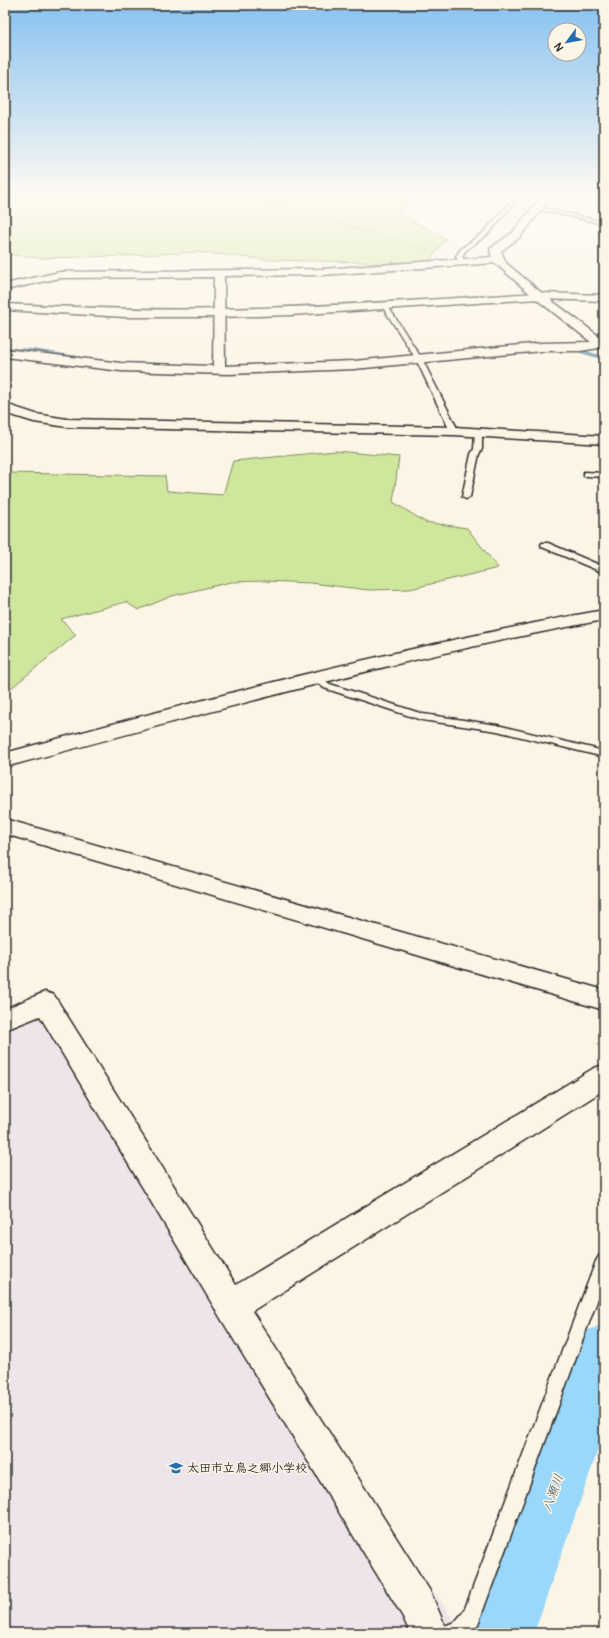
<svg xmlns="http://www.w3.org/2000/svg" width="609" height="1638" font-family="Pangolin,'Klee One',sans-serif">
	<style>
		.built { fill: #ede5e9 }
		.green { fill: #cfe79d; stroke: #7d8964 }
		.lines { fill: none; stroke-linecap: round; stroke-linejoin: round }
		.stream { stroke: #6d93a8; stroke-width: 3.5 }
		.river { fill: #99d8fb; fill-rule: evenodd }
		.service-casing { stroke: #2b2b2b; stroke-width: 3 }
		.minor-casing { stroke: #2b2b2b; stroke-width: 3 }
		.tertiary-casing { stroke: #2b2b2b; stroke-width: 3 }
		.path { stroke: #2b2b2b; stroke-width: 1; stroke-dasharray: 0.5 1.5; stroke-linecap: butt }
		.service { fill: #fcf5e5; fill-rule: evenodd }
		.minor { fill: #fcf5e5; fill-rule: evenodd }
		.tertiary { fill: #fcf5e5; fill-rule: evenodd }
		.labels { text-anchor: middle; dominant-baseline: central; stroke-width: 3; stroke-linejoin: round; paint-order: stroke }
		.near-poi-label { font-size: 12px; font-weight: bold; fill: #2b2b2b; stroke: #fcf5e5; text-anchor: start }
		.near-water-label { font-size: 13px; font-style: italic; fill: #46565f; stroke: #fcf5e5 }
	</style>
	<rect width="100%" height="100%" fill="#fcf5e5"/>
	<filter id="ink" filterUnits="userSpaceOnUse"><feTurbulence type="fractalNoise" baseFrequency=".025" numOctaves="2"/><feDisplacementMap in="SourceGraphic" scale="8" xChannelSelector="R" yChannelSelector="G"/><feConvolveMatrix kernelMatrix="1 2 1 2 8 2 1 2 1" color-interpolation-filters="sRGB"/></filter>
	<g filter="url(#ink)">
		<path class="built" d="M 476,195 L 548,195 L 540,208 L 519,231 L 492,226 L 499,217 Z
			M 45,1002 L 231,1306 L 461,1630 L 460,1633 L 5,1633 L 5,1020 Z"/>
		<path class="green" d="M 5,195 L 419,195 L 398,213 L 446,239 L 424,268 L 362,262 L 269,260 L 198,252 L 124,256 L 40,258 L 5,254 Z
			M 336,451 L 399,457 L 393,502 L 425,522 L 467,528 L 498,568 L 410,589 L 369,590 L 311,583 L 264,581 L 231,582 L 172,596 L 138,610 L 126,602 L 61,619 L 76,635 L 10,689 L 5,690 L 5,473 L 165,476 L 167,491 L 223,495 L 233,461 Z"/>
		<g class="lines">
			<path class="stream" d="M 5,349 L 35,351 L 79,358
				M 580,351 L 604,358"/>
			<path class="river" d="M 604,1324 L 604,1433 L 534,1633 L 468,1633 L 584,1332 Z"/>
			<g class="service-casing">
				<path id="service" d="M 517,195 L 521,195 L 488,234 L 466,250 L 462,256 L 465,262 L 460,263 L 456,256 L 462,248 L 484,232 Z
					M 538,207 L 604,222 L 604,224 L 538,209 Z
					M 383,305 L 387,305 L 422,359 L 457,428 L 456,432 L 452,432 L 450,431 L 416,359 L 382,306 Z
					M 475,431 L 478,431 L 482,433 L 482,449 L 479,454 L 470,497 L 466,499 L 462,497 L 471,454 L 474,449 Z
					M 584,472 L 604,473 L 604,477 L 587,476 L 584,476 Z
					M 542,543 L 548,543 L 604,567 L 604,573 L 542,547 L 541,545 Z
					M 316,675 L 330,684 L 423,714 L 497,725 L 604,751 L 604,757 L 497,731 L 422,720 L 324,688 L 311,678 Z
					M 604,1254 L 604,1282 L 478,1624 L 471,1633 L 441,1633 L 444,1626 L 455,1622 L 464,1611 L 596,1261 L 599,1256 Z"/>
			</g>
			<g class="minor-casing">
				<path id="minor" d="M 543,195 L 553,195 L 520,237 L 501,251 L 506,263 L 543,294 L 604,340 L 604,350 L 599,348 L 580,351 L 542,351 L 354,369 L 228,374 L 121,371 L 5,357 L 5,349 L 121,363 L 213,366 L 214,277 L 60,278 L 5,290 L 5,284 L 60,272 L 322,269 L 492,257 L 490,250 L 491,248 L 512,233 ZM 495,263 L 535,298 L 591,342 L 542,343 L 354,361 L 225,366 L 224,276 L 322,275 Z
					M 5,404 L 36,414 L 67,419 L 454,427 L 604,436 L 604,444 L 454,435 L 67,427 L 34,422 L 5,413 Z
					M 5,819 L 604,990 L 604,1010 L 5,834 Z
					M 45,992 L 54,995 L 236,1285 L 594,1068 L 604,1065 L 604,1090 L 252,1311 L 430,1591 L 448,1633 L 410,1633 L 403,1617 L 220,1317 L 40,1016 L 5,1030 L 5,1009 Z"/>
			</g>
			<g class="tertiary-casing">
				<path id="tertiary" d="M 539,293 L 604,295 L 604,301 L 539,299 L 291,315 L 218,317 L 125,317 L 5,310 L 5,304 C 76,307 148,311 219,309 C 326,307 433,299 539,293 Z
					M 604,610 L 604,620 C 401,657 204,714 5,767 L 5,753 C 203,699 402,646 604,610 Z"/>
			</g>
			<path class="path" d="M 244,195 L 428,250"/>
			<use href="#service" class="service"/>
			<use href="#minor" class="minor"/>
			<use href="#tertiary" class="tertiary"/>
		</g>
	</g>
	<linearGradient id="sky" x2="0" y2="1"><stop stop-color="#88c2f0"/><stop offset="0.46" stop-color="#fefaf3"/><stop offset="1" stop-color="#fefaf3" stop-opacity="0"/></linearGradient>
	<rect width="609" height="424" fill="url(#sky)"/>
	<defs>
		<g id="school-bare" transform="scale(1.08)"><path d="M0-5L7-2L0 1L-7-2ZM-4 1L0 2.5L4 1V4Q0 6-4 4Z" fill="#1f6fb2" stroke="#fcf5e5" stroke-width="2.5" paint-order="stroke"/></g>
	</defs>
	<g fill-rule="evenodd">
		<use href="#school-bare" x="176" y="1468"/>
	</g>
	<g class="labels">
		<g class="near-poi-label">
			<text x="187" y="1468">太田市立鳥之郷小学校</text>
		</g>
		<g class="near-water-label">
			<text transform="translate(553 1493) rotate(-70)">八瀬川</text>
		</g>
	</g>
	<rect width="609" height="1638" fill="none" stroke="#fcf5e5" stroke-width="20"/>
	<rect x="10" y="10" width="589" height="1618" fill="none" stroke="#2b2b2b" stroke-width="1.5" filter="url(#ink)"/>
	<g transform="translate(567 42) rotate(238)"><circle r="19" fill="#fcf5e5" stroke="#a8a49b"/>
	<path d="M0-3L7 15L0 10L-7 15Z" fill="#1f6fb2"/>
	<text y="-6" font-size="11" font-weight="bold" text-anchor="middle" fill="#2b2b2b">N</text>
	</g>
</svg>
